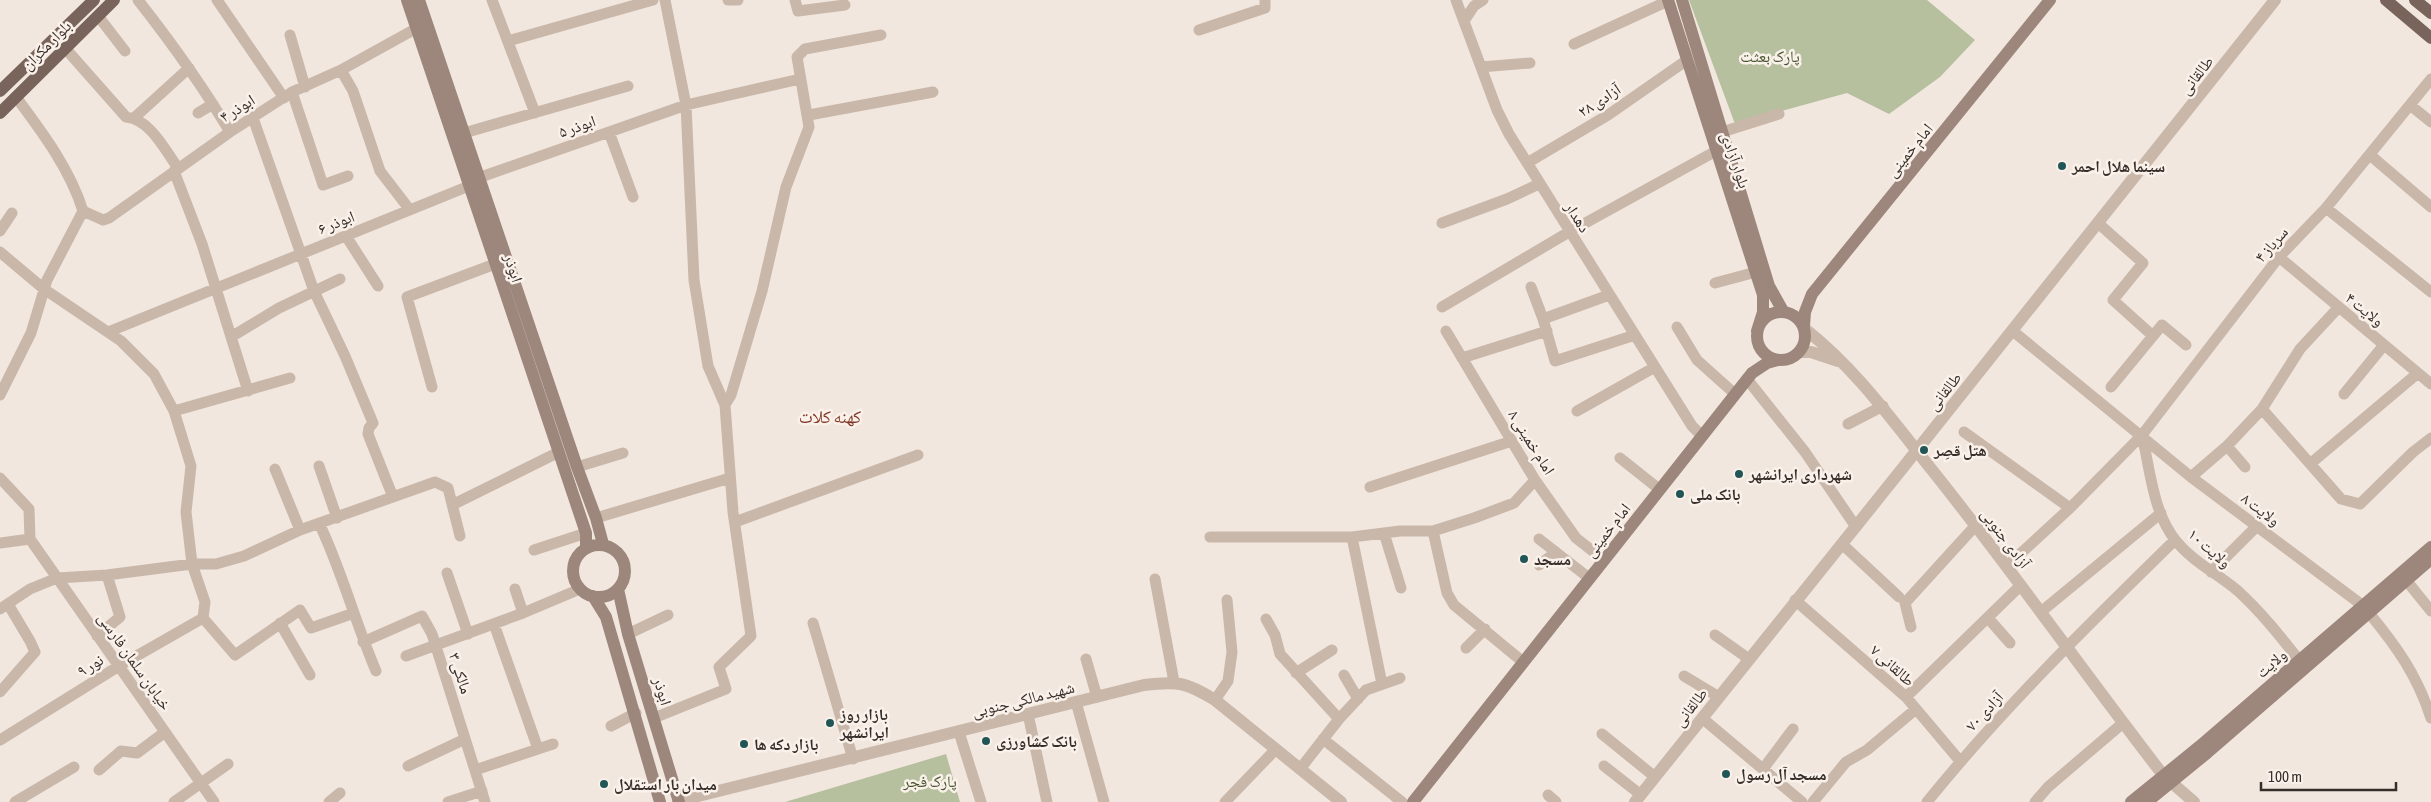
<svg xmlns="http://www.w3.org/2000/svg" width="2431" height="802" font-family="'Asap Condensed','Noto Naskh Arabic',sans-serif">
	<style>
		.green { fill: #b6c09e }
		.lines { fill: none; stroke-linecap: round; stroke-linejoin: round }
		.minor { stroke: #c9b7aa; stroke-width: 11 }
		.tertiary { stroke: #c9b7aa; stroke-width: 12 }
		.secondary { stroke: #9d867b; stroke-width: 12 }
		.primary { stroke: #78645b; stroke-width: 12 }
		.poi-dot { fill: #215556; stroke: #f9f1ea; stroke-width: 2 }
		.labels { text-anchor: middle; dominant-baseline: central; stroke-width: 5; stroke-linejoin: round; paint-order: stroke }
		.street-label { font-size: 16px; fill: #372d29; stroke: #f9f1ea }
		.park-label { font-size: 16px; fill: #47542e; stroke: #f9f1ea }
		.poi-label { font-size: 16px; font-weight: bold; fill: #372d29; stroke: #f9f1ea; text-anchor: start }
		.neighbourhood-label { font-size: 18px; fill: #823826; stroke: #f9f1ea }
	</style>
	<rect width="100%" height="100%" fill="#f1e7de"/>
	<path class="green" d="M 1689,0 L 1927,0 L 1975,40 L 1940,77 L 1889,114 L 1847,93 L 1735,124 Z
		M 946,754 L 960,802 L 785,802 Z"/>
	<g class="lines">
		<path class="minor" d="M 138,0 C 171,42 202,85 230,132
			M 217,0 L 284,98
			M 492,0 L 535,113
			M 728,0 L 738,0
			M 795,0 L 798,11 L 845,5
			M 1456,0 L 1497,110 L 1509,134 L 1692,426 L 1702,436
			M 98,16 L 125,51
			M 1464,21 L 1474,6 L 1483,0
			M 1199,30 L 1265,8 L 1265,0
			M 290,35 L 305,87
			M 508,41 L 653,0
			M 1574,44 L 1668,1
			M 65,48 L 126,117 C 150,119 165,150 178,168
			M 1481,67 L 1530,63
			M 341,70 L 353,91 L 380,171 L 410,210
			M 292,92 L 323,185 L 348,176
			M 16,97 C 42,132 70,169 83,211
			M 2410,105 L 2431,122
			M 198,113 L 213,104
			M 809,115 L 933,92
			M 134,118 L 189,68
			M 253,118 L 314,291 L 345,356 L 373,423 L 369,428 L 368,434 L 393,497
			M 609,132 L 633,197
			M 1722,132 L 1779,114
			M 464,133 L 628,86
			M 2370,155 L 2431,207
			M 1527,163 L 1608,115 L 1687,60
			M 174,171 L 202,244 L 248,391
			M 478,178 L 686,105 L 800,79
			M 2326,208 L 2431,292
			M 83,211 L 103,220 L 109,218 L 230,132 L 292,92 L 341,70 L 417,28
			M 1442,223 L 1507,199 L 1539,184
			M 2099,224 L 2143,263 L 2113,300 L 2153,336
			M 0,231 L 12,213
			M 346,236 L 378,286
			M 0,252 L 44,289 L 121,341 L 154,374 L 174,411 L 191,466 L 186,512 L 192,564 L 205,602 L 203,618 L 119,666 L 0,740
			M 2279,257 L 2431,384
			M 1715,283 L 1756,272
			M 1531,287 L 1543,319 L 1555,361 L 1635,335
			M 1442,307 L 1569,232 L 1716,151
			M 1543,319 L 1609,295
			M 1677,327 L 1697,360 L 1735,394
			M 1446,331 L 1535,480 L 1576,538 L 1604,560
			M 108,332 L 469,186
			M 2014,332 L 2191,477 L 2362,605
			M 231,337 L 279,308 L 340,279
			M 1462,358 L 1547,331
			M 1747,379 L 1805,452 L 1856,527
			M 432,387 L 407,297 L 495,264
			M 2111,387 L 2162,325 L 2186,345
			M 2344,394 L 2384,345
			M 0,395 L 31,333 L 47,280 L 83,211
			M 725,405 L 731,395 L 762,291 L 786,187 L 809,127 L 797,57 L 805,49 L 881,35
			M 2262,409 L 2341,499 L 2360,504 L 2413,452 L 2431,438
			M 174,411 L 290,378
			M 1577,411 L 1655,367
			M 1848,424 L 1883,406
			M 1964,432 L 2070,508
			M 2142,435 C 2150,469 2153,513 2176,541 C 2193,562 2218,574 2238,591 C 2261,612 2280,636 2299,660
			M 2227,446 L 2245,467
			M 1620,458 L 1659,489
			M 2310,464 L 2418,373
			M 319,466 L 337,518
			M 577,467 L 623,453
			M 275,469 L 300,530
			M 2191,477 L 2227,446 L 2262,409 L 2300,349 L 2338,308
			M 0,478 L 29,509 L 30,539
			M 1370,487 L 1512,441
			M 454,504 L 559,452
			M 596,518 L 730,478
			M 735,522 L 918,455
			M 319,523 C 342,571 355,622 376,671
			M 1433,531 L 1447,593 L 1454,605 L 1523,662
			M 1384,533 L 1401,588
			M 1210,537 L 1352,537
			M 30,539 L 214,802
			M 1539,539 L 1589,578
			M 0,543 L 30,539
			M 1842,544 L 1899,597
			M 534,550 L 586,533
			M 1539,565 L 1556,552
			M 2007,566 L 2070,508 L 2142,435 L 2279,257 L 2326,208 L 2431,79
			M 2211,572 L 2257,526
			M 447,573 L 468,634
			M 1155,579 L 1174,682
			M 2406,580 L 2431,611
			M 515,589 L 523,613
			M 1795,600 L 1906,697 L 1960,761
			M 0,609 L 30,589 L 57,578 L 107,575 L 192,564 L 216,564 L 244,556 L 300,530 L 435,482 L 448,488 L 460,536
			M 2042,611 L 2161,513
			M 2369,613 C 2397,647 2417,675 2431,718
			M 203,618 L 235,655 L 300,610 L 311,628 L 354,613
			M 1988,618 L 2010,643
			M 1266,619 L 1275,635 L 1280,654 L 1339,719
			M 280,623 L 310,675
			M 813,623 L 853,759
			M 494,624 L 538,749
			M 1911,627 L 1905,603 L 1976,525
			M 628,634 L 668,615
			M 1715,635 L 1749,659
			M 97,636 L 120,617 L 107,575
			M 363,642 L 422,616 L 432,634 L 485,802
			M 1466,648 L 1485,629
			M 406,656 L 523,613 L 580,589
			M 1086,659 L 1097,697
			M 1296,673 L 1332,650
			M 1344,675 L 1358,699
			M 1684,676 L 1719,697
			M 1382,684 L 1352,537 L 1400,531 L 1433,531 L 1474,518 L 1514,503 L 1535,480
			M 0,692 L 35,652 L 30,641 L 8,604
			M 1906,697 L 2021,585
			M 1215,700 L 1228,681 L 1232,652 L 1227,600
			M 1076,702 L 1104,802
			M 1028,714 L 1047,802
			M 654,718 L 726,689 L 719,667 L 751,636 L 733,512 L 725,405 L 708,366 L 694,280 L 686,105 L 665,0
			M 1702,718 L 1802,802
			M 611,726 L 636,713
			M 959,732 L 981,802
			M 1602,734 L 1655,777
			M 1323,739 L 1402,802
			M 408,766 L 465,739
			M 1604,766 L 1641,795
			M 1300,769 L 1339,719 L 1366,690 L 1400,678
			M 1763,769 L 1793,729
			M 99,770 L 121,751 L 137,753 L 165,732
			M 475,770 L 553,744
			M 1548,795 L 1556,802
			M 15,802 L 74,767
			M 174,802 L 228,764
			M 329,802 L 340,793
			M 448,802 L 482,791
			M 1225,802 L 1276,749
			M 1813,802 L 1846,762 L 1867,750 L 1916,709
			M 1927,802 C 2003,708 2089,624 2175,540
			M 2035,802 L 2048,787 L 2123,723"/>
		<path class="tertiary" d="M 1805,329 C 1856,369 1892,420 1932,470 C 2012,570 2085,674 2163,775 L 2194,802
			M 1800,352 L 1811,352 L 1838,361
			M 678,801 L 1144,685 C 1178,681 1186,682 1215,700 L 1341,802
			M 1635,802 C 1849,535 2063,269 2275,0"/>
		<path class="secondary" d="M 407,0 L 586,533 L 586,547
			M 419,0 L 577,467 L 596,518 L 603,544
			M 1668,0 L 1763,295 L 1763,312 L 1757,331
			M 1682,0 L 1769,286 L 1783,311
			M1757 336a24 24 0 1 1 48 0a24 24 0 1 1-48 0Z
			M 1804,326 L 1805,312 L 1812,294 L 2050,0
			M573 571a26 26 0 1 1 52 0a26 26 0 1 1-52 0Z
			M 618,589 L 628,634 L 679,802
			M 593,596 L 606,617 L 660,802
			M 1413,802 L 1752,373 L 1767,363 L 1778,360
			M 2131,802 L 2200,746 L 2431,547
			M 2147,802 L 2207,753 L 2431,559"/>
		<path class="primary" d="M 2386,0 L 2431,38
			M 2415,0 L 2431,13
			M 0,91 L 94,0
			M 0,113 L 114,0"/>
	</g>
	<g class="poi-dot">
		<circle cx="2062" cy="166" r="5"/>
		<circle cx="1924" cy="450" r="5"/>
		<circle cx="1739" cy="474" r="5"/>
		<circle cx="1680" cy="494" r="5"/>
		<circle cx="1524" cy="559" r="5"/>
		<circle cx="830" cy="723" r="5"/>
		<circle cx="986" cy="741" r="5"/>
		<circle cx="744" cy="744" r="5"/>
		<circle cx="1726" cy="774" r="5"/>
		<circle cx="604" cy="784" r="5"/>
	</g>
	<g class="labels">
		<g class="street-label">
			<text transform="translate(46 45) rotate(-45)">بلوار مکران</text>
			<text transform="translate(2196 75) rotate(-52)">طالقانی</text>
			<text transform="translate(1599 100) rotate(-33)">آزادی ۲۸</text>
			<text transform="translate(237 108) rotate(-32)">ابوذر ۴</text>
			<text transform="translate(577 126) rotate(-19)">ابوذر ۵</text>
			<text transform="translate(1909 150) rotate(-51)">امام خمینی</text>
			<text transform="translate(1736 160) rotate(71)">بلوار آزادی</text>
			<text transform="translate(1578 217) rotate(58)">دهدار</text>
			<text transform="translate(336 222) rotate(-22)">ابوذر ۶</text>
			<text transform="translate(2271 244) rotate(-49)">سرباز ۴</text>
			<text transform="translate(514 268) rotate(72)">ابوذر</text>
			<text transform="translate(2365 309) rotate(39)">ولایت ۴</text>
			<text transform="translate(1944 391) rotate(-51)">طالقانی</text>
			<text transform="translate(1532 442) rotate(58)">امام خمینی ۸</text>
			<text transform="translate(2261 509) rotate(37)">ولایت ۸</text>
			<text transform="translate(1607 530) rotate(-52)">امام خمینی</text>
			<text transform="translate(2006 538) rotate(53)">آزادی جنوبی</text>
			<text transform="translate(2210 548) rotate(41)">ولایت ۱۰</text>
			<text transform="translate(135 661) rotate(55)">خیابان سلمان فارسی</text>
			<text transform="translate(2271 663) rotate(-41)">ولایت</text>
			<text transform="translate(90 665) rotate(-32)">نور ۹</text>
			<text transform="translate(1893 665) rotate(42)">طالقانی ۷</text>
			<text transform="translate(461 673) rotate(72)">مالکی ۳</text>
			<text transform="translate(663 691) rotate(73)">ابوذر</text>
			<text transform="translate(1023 699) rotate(-14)">شهید مالکی جنوبی</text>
			<text transform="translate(1690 707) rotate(-52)">طالقانی</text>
			<text transform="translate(1984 711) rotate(-47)">آزادی ۷۰</text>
		</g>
		<g class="park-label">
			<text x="1770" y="56">پارک بعثت</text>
			<text x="930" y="781">پارک فجر</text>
		</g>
		<g class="poi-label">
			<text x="2072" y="166">سینما هلال احمر</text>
			<text x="1934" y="450">هتل قصِر</text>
			<text x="1749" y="474">شهرداری ایرانشهر</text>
			<text x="1690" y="494">بانک ملی</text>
			<text x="1534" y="559">مسجد</text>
			<text x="840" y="714">بازار روز<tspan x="840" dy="18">ایرانشهر</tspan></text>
			<text x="996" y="741">بانک کشاورزی</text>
			<text x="754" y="744">بازار دکه ها</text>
			<text x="1736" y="774">مسجد آل رسول</text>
			<text x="614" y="784">میدان بار استقلال</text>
		</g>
		<g class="neighbourhood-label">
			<text x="830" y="416">کهنه کلات</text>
		</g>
	</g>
	<path d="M2261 782v8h135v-8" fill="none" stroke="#372d29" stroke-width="2.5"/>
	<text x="2268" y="782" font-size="15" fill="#372d29" stroke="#f9f1ea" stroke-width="4" paint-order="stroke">100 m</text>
</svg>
